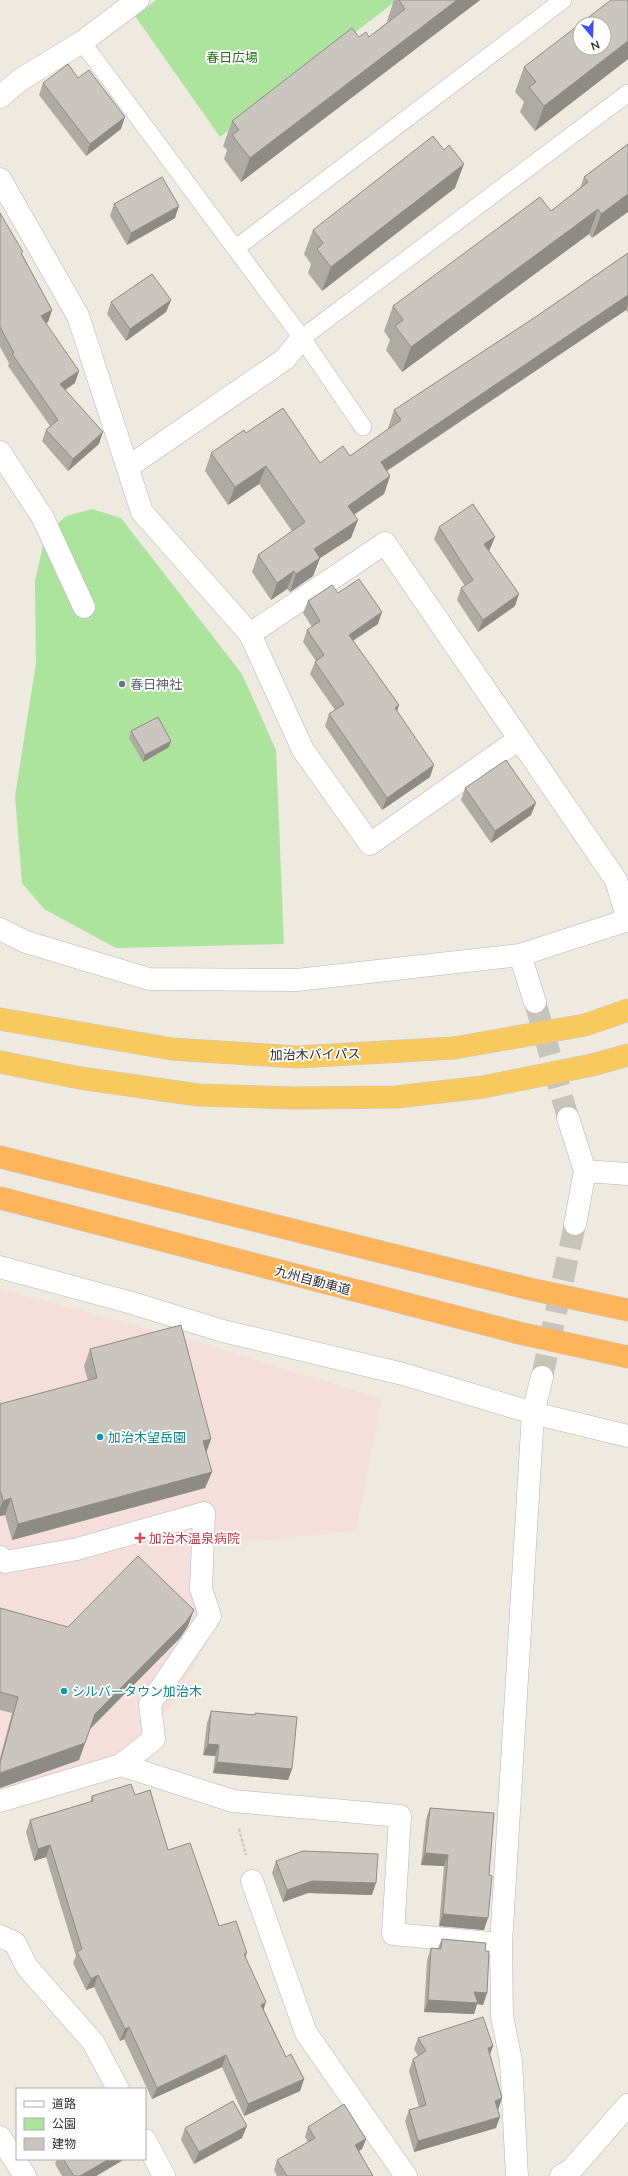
<svg xmlns="http://www.w3.org/2000/svg" width="628" height="2176" font-family="Lato,'Noto Sans JP',sans-serif">
	<style>
		.medical { fill: #f4dfdd }
		.green { fill: #ade49d }
		.lines { fill: none; stroke-linecap: round; stroke-linejoin: round }
		.minor-tunnel { stroke: #c7c4bc; stroke-width: 22; stroke-dasharray: 22 11; stroke-linecap: butt }
		.service-casing { stroke: #b3b4c0; stroke-width: 18 }
		.minor-casing { stroke: #b3b4c0; stroke-width: 23 }
		.trunk-casing { stroke: #c8c8c8; stroke-width: 23 }
		.motorway-casing { stroke: #c8c8c8; stroke-width: 23 }
		.path { stroke: #c8c8c8; stroke-width: 2.5; stroke-dasharray: 3 2; stroke-linecap: butt }
		.service { stroke: #fff; stroke-width: 17 }
		.minor { stroke: #fff; stroke-width: 22 }
		.trunk { stroke: #f8ca5e; stroke-width: 22 }
		.motorway { stroke: #feb45b; stroke-width: 22 }
		.wall { fill: #aeaaa4 }
		.shaded-wall { fill: #8d8b86 }
		.building { fill: #cac6bf; stroke: #8d8b86; fill-rule: evenodd }
		.worship-dot { fill: #6b7280; stroke: #fff; stroke-width: 1.5 }
		.culture-dot { fill: #0f9aa8; stroke: #fff; stroke-width: 1.5 }
		.health-dot { fill: #e0444e; stroke: #fff; stroke-width: 1.5 }
		.labels { text-anchor: middle; dominant-baseline: central; stroke-width: 3.5; stroke-linejoin: round; paint-order: stroke }
		.park-label { font-size: 13px; fill: #226c1b; stroke: #fff }
		.worship-label { font-size: 13px; fill: #5b616d; stroke: #fff; text-anchor: start }
		.street-label { font-size: 13px; fill: #2d2d2d; stroke: #fff }
		.culture-label { font-size: 13px; fill: #0d838f; stroke: #fff; text-anchor: start }
		.health-label { font-size: 13px; fill: #be3a42; stroke: #fff; text-anchor: start }
	</style>
	<rect width="100%" height="100%" fill="#eeeae0"/>
	<path class="medical" d="M 0,1289 L 202,1343 L 382,1399 L 356,1531 L 203,1546 L 209,1640 L 139,1756 L 0,1797 Z"/>
	<path class="green" d="M 156,0 L 397,0 L 220,137 L 135,16 Z
		M 92,509 L 121,518 L 242,674 L 276,750 L 284,944 L 116,948 L 44,909 L 22,883 L 15,796 L 36,663 L 35,581 L 45,536 L 66,516 Z"/>
	<g class="lines">
		<path class="minor-tunnel" d="M 535,1002 L 568,1118
			M 542,1377 L 575,1224"/>
		<g class="service-casing">
			<path id="service" d="M 82,42 L 302,338 L 363,427
				M 236,248 L 563,0
				M 302,338 L 628,93"/>
		</g>
		<g class="minor-casing">
			<path id="minor" d="M 0,97 L 20,80 L 82,42 L 138,0
				M 0,179 L 78,316 L 142,512 L 250,634 L 303,750 L 370,844 L 519,739
				M 0,452 L 43,518 L 84,607
				M 128,467 L 285,359 L 302,338
				M 250,634 L 385,543 L 616,880 L 628,921
				M 0,929 L 26,942 L 149,979 L 297,980 L 520,955 L 628,920
				M 520,955 L 535,1002
				M 568,1118 L 585,1171 L 628,1174
				M 575,1224 L 585,1171
				M 0,1267 L 132,1303 L 223,1331 L 403,1374 L 533,1413 L 628,1436
				M 0,1557 L 5,1562 L 77,1549 L 204,1513 L 201,1589 L 210,1616 L 150,1704 L 154,1739 L 121,1765
				M 0,1801 L 121,1765 L 233,1801 L 400,1816 L 393,1934 L 501,1944
				M 252,1881 L 306,2033 L 406,2176
				M 0,1936 L 15,1943 L 27,1967 L 93,2042 L 118,2089
				M 0,2137 L 25,2176
				M 145,2140 L 164,2176
				M 517,2176 L 511,2061 L 502,2016 L 501,1944 L 533,1413 L 542,1377
				M 561,2176 L 572,2169 L 628,2105"/>
		</g>
		<g class="trunk-casing">
			<path id="trunk" d="M 0,1019 L 172,1049 L 297,1057 L 454,1048 L 585,1025 L 628,1010
				M 0,1062 L 80,1078 L 198,1095 L 294,1098 L 396,1097 L 483,1087 L 592,1065 L 628,1055"/>
		</g>
		<g class="motorway-casing">
			<path id="motorway" d="M 0,1157 L 530,1289 L 628,1310
				M 0,1198 L 519,1333 L 628,1357"/>
		</g>
		<path class="path" d="M 239,1829 L 246,1855"/>
		<use href="#service" class="service"/>
		<use href="#minor" class="minor"/>
		<use href="#trunk" class="trunk"/>
		<use href="#motorway" class="motorway"/>
	</g>
	<path class="wall" d="M 394,0 L 480,0 L 241,182 L 224,159 L 227,150 L 223,146 L 232,121 L 359,37 L 369,37 L 388,22 L 387,21 Z
		M 628,0 L 628,59 L 535,131 L 520,112 L 524,102 L 515,92 L 524,67 Z
		M 78,78 L 121,129 L 86,156 L 39,95 L 43,83 Z
		M 628,144 L 592,238 L 589,234 L 402,372 L 386,350 L 390,340 L 384,331 L 393,306 L 551,211 L 580,188 L 584,177 Z
		M 455,188 L 322,291 L 308,273 L 311,264 L 304,254 L 313,230 Z
		M 114,204 L 175,218 L 127,245 L 110,216 Z
		M 0,213 L 52,310 L 48,322 L 46,323 L 75,383 L 65,390 L 99,444 L 68,471 L 42,441 L 46,430 L 50,426 L 8,366 L 9,363 L 0,347 Z
		M 628,253 L 628,313 L 626,310 L 387,471 L 390,476 L 384,494 L 354,515 L 351,538 L 320,558 L 313,576 L 290,592 L 287,589 L 271,600 L 252,572 L 258,555 L 292,531 L 259,484 L 228,505 L 205,471 L 211,453 L 246,433 L 320,463 L 350,456 L 388,429 L 388,428 L 394,410 L 537,316 Z
		M 171,300 L 166,312 L 126,341 L 107,314 L 111,302 Z
		M 439,527 L 490,549 L 489,550 L 515,606 L 478,632 L 457,600 L 461,588 L 465,586 L 434,539 Z
		M 338,593 L 378,624 L 353,641 L 399,705 L 397,711 L 430,777 L 382,810 L 325,726 L 329,714 L 335,710 L 310,674 L 315,662 L 316,661 L 303,642 L 307,630 L 312,627 L 303,613 L 308,601 Z
		M 131,731 L 169,747 L 143,762 L 129,738 Z
		M 465,788 L 531,815 L 491,843 L 461,800 Z
		M 90,1349 L 211,1439 L 206,1452 L 212,1472 L 205,1488 L 12,1540 L 5,1515 L 0,1516 L 0,1404 L 88,1381 L 84,1366 Z
		M 0,1608 L 68,1627 L 188,1626 L 180,1638 L 90,1729 L 79,1760 L 0,1788 L 0,1758 L 12,1713 L 0,1710 Z
		M 211,1711 L 255,1715 L 255,1713 L 292,1769 L 288,1780 L 213,1773 L 215,1756 L 203,1755 L 207,1723 Z
		M 135,1795 L 168,1850 L 219,1926 L 247,1953 L 246,1957 L 264,2010 L 286,2057 L 304,2079 L 300,2091 L 244,2116 L 222,2067 L 152,2099 L 124,2039 L 120,2041 L 94,1987 L 86,1990 L 73,1963 L 76,1956 L 46,1857 L 34,1861 L 26,1832 L 30,1820 L 90,1802 L 92,1796 Z
		M 430,1808 L 489,1875 L 484,1930 L 439,1926 L 444,1866 L 421,1865 L 426,1819 Z
		M 276,1861 L 372,1895 L 308,1893 L 283,1902 L 272,1873 Z
		M 442,1939 L 485,1951 L 487,1993 L 483,2005 L 477,2004 L 474,2014 L 424,2012 L 427,1960 L 431,1948 L 438,1948 Z
		M 418,2038 L 493,2046 L 490,2054 L 502,2098 L 498,2110 L 497,2110 L 496,2128 L 414,2152 L 405,2121 L 409,2110 L 419,2107 L 409,2071 L 413,2059 L 418,2056 L 414,2049 Z
		M 308,2127 L 366,2139 L 362,2149 L 359,2151 L 373,2176 L 277,2176 L 274,2170 L 277,2160 L 308,2142 L 305,2137 Z
		M 185,2128 L 242,2138 L 194,2164 L 181,2140 Z
		M 57,2159 L 125,2159 L 96,2176 L 62,2176 L 55,2164 Z"/>
	<path class="shaded-wall" d="M 457,0 L 480,0 L 241,182 L 250,158 Z
		M 628,41 L 628,59 L 535,131 L 544,106 Z
		M 125,117 L 121,129 L 86,156 L 90,144 Z
		M 464,164 L 455,188 L 322,291 L 331,267 Z
		M 628,194 L 628,212 L 592,238 L 601,214 Z
		M 179,206 L 175,218 L 127,245 L 131,233 Z
		M 598,209 L 589,234 L 402,372 L 411,347 Z
		M 628,295 L 628,304 L 626,310 L 374,479 L 381,462 Z
		M 171,300 L 166,312 L 126,341 L 130,329 Z
		M 52,310 L 48,322 L 37,328 L 41,316 Z
		M 79,371 L 75,383 L 56,396 L 60,384 Z
		M 103,432 L 99,444 L 68,471 L 73,459 Z
		M 266,466 L 259,484 L 228,505 L 235,487 Z
		M 390,476 L 384,494 L 341,523 L 348,506 Z
		M 358,520 L 351,538 L 320,558 L 313,576 L 290,592 L 296,574 L 314,549 Z
		M 495,537 L 490,549 L 480,556 L 484,544 Z
		M 294,571 L 287,589 L 271,600 L 277,583 Z
		M 519,594 L 515,606 L 478,632 L 483,620 Z
		M 382,612 L 378,624 L 344,646 L 349,635 Z
		M 399,705 L 395,717 L 395,708 Z
		M 171,741 L 169,747 L 143,762 L 145,755 Z
		M 434,765 L 430,777 L 382,810 L 387,798 Z
		M 536,803 L 531,815 L 491,843 L 495,831 Z
		M 211,1439 L 205,1456 L 203,1441 Z
		M 212,1472 L 205,1488 L 12,1540 L 18,1524 Z
		M 11,1498 L 5,1515 L 0,1516 L 0,1508 L 3,1501 Z
		M 194,1610 L 188,1626 L 180,1638 L 89,1730 L 95,1714 Z
		M 85,1743 L 79,1760 L 0,1788 L 0,1773 Z
		M 208,1744 L 219,1745 L 215,1756 L 203,1755 Z
		M 217,1762 L 292,1769 L 288,1780 L 213,1773 Z
		M 50,1845 L 46,1857 L 34,1861 L 38,1849 Z
		M 425,1853 L 448,1855 L 444,1866 L 421,1865 Z
		M 312,1881 L 376,1883 L 372,1895 L 308,1893 L 283,1902 L 287,1890 Z
		M 443,1914 L 488,1918 L 484,1930 L 439,1926 Z
		M 98,1975 L 94,1987 L 86,1990 L 91,1979 Z
		M 474,1992 L 487,1993 L 483,2005 L 477,2004 L 474,2014 L 424,2012 L 428,2000 Z
		M 266,2002 L 262,2014 L 261,2005 Z
		M 129,2027 L 124,2039 L 120,2041 L 125,2029 Z
		M 493,2046 L 489,2057 L 488,2048 Z
		M 226,2055 L 222,2067 L 152,2099 L 157,2088 Z
		M 304,2079 L 300,2091 L 244,2116 L 248,2104 Z
		M 502,2098 L 498,2110 L 491,2112 L 495,2101 Z
		M 500,2117 L 496,2128 L 414,2152 L 418,2141 Z
		M 247,2126 L 242,2138 L 194,2164 L 199,2152 Z
		M 366,2139 L 362,2149 L 352,2155 L 355,2145 Z
		M 109,2159 L 125,2159 L 96,2176 L 80,2176 Z"/>
	<path class="building" d="M 399,0 L 457,0 L 250,158 L 232,135 L 239,130 L 232,121 L 352,28 L 359,37 L 366,32 L 369,37 L 405,9 Z
		M 611,0 L 628,0 L 628,41 L 544,106 L 529,87 L 536,82 L 524,67 ZM 580,24 L 604,24 L 604,48 L 580,48 Z
		M 68,64 L 78,78 L 89,70 L 125,117 L 90,144 L 43,83 Z
		M 433,136 L 444,150 L 449,145 L 464,164 L 331,267 L 317,249 L 323,243 L 313,230 Z
		M 628,144 L 628,194 L 601,214 L 598,209 L 411,347 L 395,326 L 403,320 L 393,306 L 540,197 L 551,211 L 588,182 L 584,177 Z
		M 162,177 L 179,206 L 131,233 L 114,204 Z
		M 0,213 L 23,252 L 21,253 L 52,310 L 41,316 L 79,371 L 60,384 L 103,432 L 73,459 L 46,430 L 58,420 L 12,354 L 14,353 L 0,327 Z
		M 628,253 L 628,295 L 381,462 L 390,476 L 348,506 L 358,520 L 314,549 L 320,558 L 296,574 L 294,571 L 277,583 L 258,555 L 305,522 L 266,466 L 235,487 L 211,453 L 244,430 L 246,433 L 283,408 L 320,463 L 343,446 L 350,456 L 401,420 L 394,410 L 537,316 Z
		M 152,274 L 171,300 L 130,329 L 111,302 Z
		M 473,504 L 495,537 L 484,544 L 519,594 L 483,620 L 461,588 L 473,580 L 439,527 Z
		M 359,579 L 382,612 L 349,635 L 399,705 L 395,708 L 434,765 L 387,798 L 329,714 L 344,704 L 315,662 L 324,655 L 307,630 L 320,621 L 308,601 L 332,585 L 338,593 Z
		M 158,717 L 171,741 L 145,755 L 131,731 Z
		M 506,760 L 536,803 L 495,831 L 465,788 Z
		M 181,1325 L 211,1439 L 203,1441 L 212,1472 L 18,1524 L 11,1498 L 3,1501 L 1,1492 L 0,1492 L 0,1404 L 97,1378 L 90,1349 Z
		M 138,1556 L 194,1610 L 186,1622 L 95,1714 L 85,1743 L 0,1773 L 0,1763 L 18,1697 L 0,1692 L 0,1608 L 68,1627 Z
		M 211,1711 L 255,1715 L 255,1713 L 297,1717 L 292,1769 L 217,1762 L 219,1745 L 208,1744 Z
		M 131,1784 L 135,1795 L 150,1790 L 168,1850 L 190,1843 L 219,1926 L 236,1921 L 247,1953 L 244,1954 L 266,2002 L 261,2005 L 286,2057 L 291,2054 L 304,2079 L 248,2104 L 226,2055 L 157,2088 L 129,2027 L 125,2029 L 98,1975 L 91,1979 L 77,1952 L 82,1949 L 50,1845 L 38,1849 L 30,1820 L 93,1801 L 92,1796 Z
		M 430,1808 L 494,1813 L 489,1875 L 492,1876 L 488,1918 L 443,1914 L 448,1855 L 425,1853 Z
		M 303,1851 L 378,1854 L 376,1883 L 312,1881 L 287,1890 L 276,1861 Z
		M 442,1939 L 486,1943 L 485,1951 L 489,1951 L 487,1993 L 474,1992 L 478,2003 L 428,2000 L 431,1948 L 441,1949 Z
		M 483,2017 L 493,2046 L 488,2048 L 502,2098 L 495,2101 L 500,2117 L 418,2141 L 409,2110 L 426,2105 L 413,2059 L 426,2051 L 418,2038 Z
		M 233,2101 L 247,2126 L 199,2152 L 185,2128 Z
		M 344,2104 L 366,2139 L 355,2145 L 373,2176 L 287,2176 L 277,2160 L 315,2138 L 308,2127 Z
		M 63,2159 L 109,2159 L 80,2176 L 74,2176 Z"/>
	<circle class="worship-dot" cx="122" cy="684" r="4"/>
	<g class="culture-dot">
		<circle cx="100" cy="1437" r="4"/>
		<circle cx="64" cy="1691" r="4"/>
	</g>
	<path class="health-dot" d="M138 1532h4v4h4v4h-4v4h-4v-4h-4v-4h4z"/>
	<g class="labels">
		<g class="park-label">
			<text x="232" y="57">春日広場</text>
		</g>
		<g class="worship-label">
			<text x="130" y="684">春日神社</text>
		</g>
		<g class="street-label">
			<text transform="translate(315 1054) rotate(-1)">加治木バイパス</text>
			<text transform="translate(313 1280) rotate(15)">九州自動車道</text>
		</g>
		<g class="culture-label">
			<text x="108" y="1437">加治木望岳園</text>
			<text x="72" y="1691">シルバータウン加治木</text>
		</g>
		<g class="health-label">
			<text x="149" y="1538">加治木温泉病院</text>
		</g>
	</g>
	<rect x="16" y="2088" width="130" height="72" fill="#ffffff" stroke="#ababab"/>
	<rect x="24" y="2101" width="20" height="6" fill="#ffffff" stroke="#ababab"/>
	<text x="52" y="2108" font-size="12" fill="#2d2d2d">道路</text>
	<rect x="24" y="2118" width="20" height="12" fill="#ade49d" stroke="#ababab"/>
	<text x="52" y="2128" font-size="12" fill="#2d2d2d">公園</text>
	<rect x="24" y="2138" width="20" height="12" fill="#cac6bf" stroke="#ababab"/>
	<text x="52" y="2148" font-size="12" fill="#2d2d2d">建物</text>
	<g transform="translate(592 36) rotate(161)"><circle r="19" fill="#ffffff" stroke="#ababab"/>
	<path d="M0-3L7 15L0 10L-7 15Z" fill="#414efa"/>
	<text y="-6" font-size="11" font-weight="bold" text-anchor="middle" fill="#2d2d2d">N</text>
	</g>
</svg>
